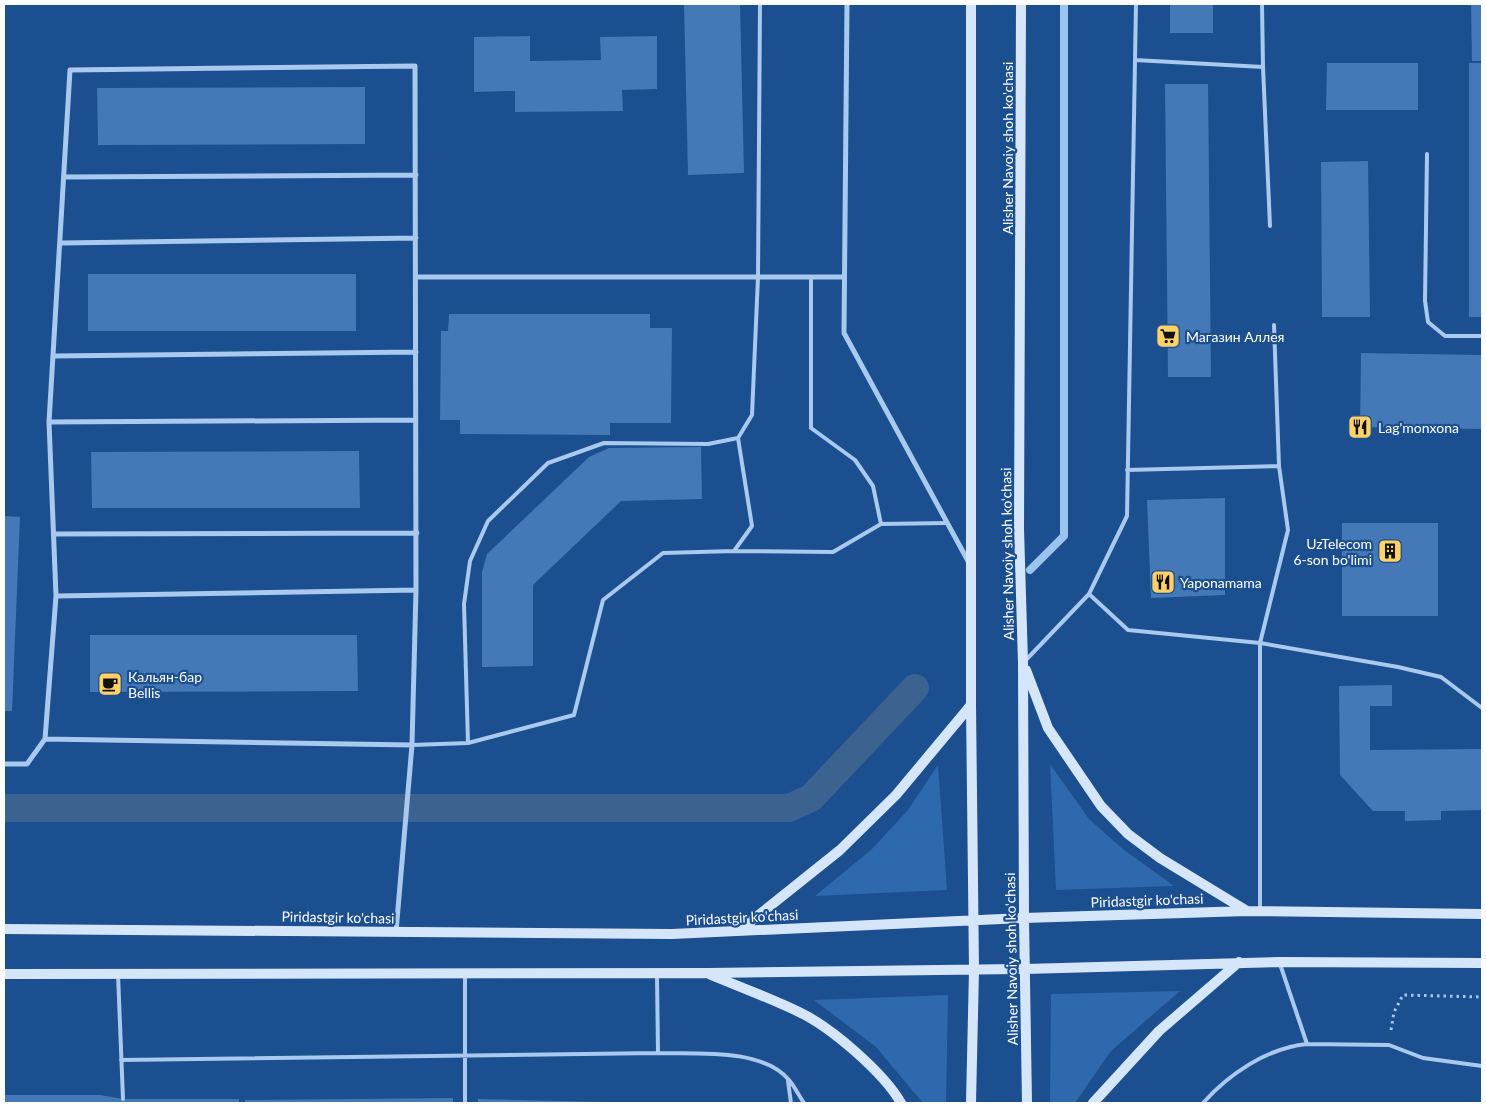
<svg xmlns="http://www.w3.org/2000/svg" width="1486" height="1107" font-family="Lato,sans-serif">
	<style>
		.green { fill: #2e69ad }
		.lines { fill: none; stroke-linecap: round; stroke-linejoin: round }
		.stream { stroke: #9cc4f0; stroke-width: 8 }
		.canal { stroke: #3c6290; stroke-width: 28 }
		.building { fill: #4478b7 }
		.path { stroke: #a9c9ee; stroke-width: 3; stroke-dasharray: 2.5 4; stroke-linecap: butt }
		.lane { stroke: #a9c9ee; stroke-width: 4 }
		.street { stroke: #a9c9ee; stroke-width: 5 }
		.secondary { stroke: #d6e6fa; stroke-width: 10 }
		.labels { text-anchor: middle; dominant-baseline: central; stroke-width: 4.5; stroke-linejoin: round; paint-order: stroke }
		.street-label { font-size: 14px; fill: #fff; stroke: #1b4f8f }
		.poi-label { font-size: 14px; fill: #fff; stroke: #1b4f8f; text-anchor: start }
	</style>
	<rect width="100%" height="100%" fill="#1b4f8f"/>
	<path class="green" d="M 1050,764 L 1089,819 L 1124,850 L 1174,886 L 1056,890 Z
		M 938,765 L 947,890 L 815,896 L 872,849 L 908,810 Z
		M 1180,991 L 1111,1051 L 1075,1103 L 1050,1103 L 1051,994 Z
		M 948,995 L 946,1103 L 923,1103 L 876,1047 L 814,1000 Z"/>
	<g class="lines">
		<path class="stream" d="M 1030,570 L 1064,536 L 1064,4"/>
		<path class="canal" d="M 4,808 L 789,808 L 811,798 L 915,688"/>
	</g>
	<path class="building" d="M 684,4 L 740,4 L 744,173 L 688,175 Z
		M 1170,4 L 1213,4 L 1213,33 L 1170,33 Z
		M 1471,4 L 1482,4 L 1482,61 L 1472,61 Z
		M 530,36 L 530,61 L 601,60 L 600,37 L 657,36 L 657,89 L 622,90 L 623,111 L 515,112 L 515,91 L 474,92 L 474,37 Z
		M 1327,63 L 1418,63 L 1418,110 L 1326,110 Z
		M 1469,63 L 1482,63 L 1482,317 L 1469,317 Z
		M 1165,84 L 1208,84 L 1211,377 L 1168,377 Z
		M 365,87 L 365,144 L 98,145 L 97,88 Z
		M 1368,161 L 1370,317 L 1322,317 L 1321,162 Z
		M 88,274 L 356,274 L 356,331 L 88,331 Z
		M 449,314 L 650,314 L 650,328 L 672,328 L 671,423 L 610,423 L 610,435 L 460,434 L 460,420 L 440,420 L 441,331 L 448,331 Z
		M 1361,353 L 1482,355 L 1482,429 L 1360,427 Z
		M 701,447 L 702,499 L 621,501 L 533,585 L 533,666 L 482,667 L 482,572 L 487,554 L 589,457 L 609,448 Z
		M 359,451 L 360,508 L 92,508 L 91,452 Z
		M 1225,498 L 1225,595 L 1151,598 L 1147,500 Z
		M 4,516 L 20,517 L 12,711 L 4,711 Z
		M 1342,523 L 1438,523 L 1438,616 L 1342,616 Z
		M 90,635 L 357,635 L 358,691 L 90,692 Z
		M 1392,685 L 1392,706 L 1370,706 L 1370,750 L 1482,749 L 1482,810 L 1441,811 L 1441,820 L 1405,821 L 1405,811 L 1373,811 L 1340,775 L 1339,686 Z
		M 4,1095 L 100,1095 L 123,1099 L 239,1099 L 239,1103 L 4,1103 Z
		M 453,1098 L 453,1103 L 245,1103 L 245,1100 Z
		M 478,1099 L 604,1102 L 604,1103 L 478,1103 Z"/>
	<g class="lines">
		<path class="path" d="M 1391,1030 L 1394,1012 L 1403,995 L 1482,997"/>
		<path class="lane" d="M 1135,60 L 1263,67 L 1262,4
			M 1263,67 L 1270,226
			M 1427,154 L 1425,301 L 1428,322 L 1445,336 L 1482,336
			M 811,277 L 811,428 L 855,460 L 873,486 L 881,524
			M 1127,470 L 1279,466
			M 734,551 L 833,552 L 881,524 L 947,523
			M 1089,594 L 1128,630 L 1260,643 L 1398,667 L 1441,677 L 1482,708
			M 1025,661 L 1089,594 L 1127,516 L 1136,4
			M 468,743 L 464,604 L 470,561 L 488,521 L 548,463 L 604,443 L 708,444 L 738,438 L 752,415 L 758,277 L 760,4
			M 412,745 L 468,743 L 574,715 L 603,600 L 663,553 L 734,551 L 752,526 L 738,438
			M 1260,909 L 1260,643 L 1288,530 L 1279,466 L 1274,325
			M 1280,964 L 1307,1044 L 1389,1045 L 1423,1058 L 1482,1066
			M 118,974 L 123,1099
			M 657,975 L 658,1053 C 697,1054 762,1048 789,1080 C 795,1087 799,1096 804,1103
			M 121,1060 L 658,1053
			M 788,1081 L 791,1103
			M 465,1103 L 465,975
			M 1203,1103 C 1229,1074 1267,1048 1307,1044"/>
		<path class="street" d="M 847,4 L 844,333 L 968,561
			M 64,177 L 416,175
			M 62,243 L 416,238
			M 416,277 L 844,277
			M 54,356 L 416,352
			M 49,422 L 415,420
			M 55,534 L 417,533
			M 56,596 L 416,590
			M 45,739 L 412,745
			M 4,764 L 27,764 L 45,739 L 56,596 L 49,422 L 70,70 L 415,66 L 416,590 L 412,745 L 396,932"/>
		<path class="secondary" d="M 971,4 L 971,705 L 974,970 L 971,1103
			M 1021,4 L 1019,529 L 1023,663 L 1024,918 L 1027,1103
			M 1026,670 L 1048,728 L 1101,806 L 1128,834 L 1160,858 L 1247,911
			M 4,929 L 672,934 L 1024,918 L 1247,911 L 1482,914
			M 740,930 L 840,850 L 896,795 L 971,705
			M 4,974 L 708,973 L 1025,969 L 1279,962 L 1482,963
			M 711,975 C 740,987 770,998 799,1012 C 831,1027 884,1073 901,1103
			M 1093,1103 L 1159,1031 L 1239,962"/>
	</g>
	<defs>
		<g id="supermarket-square" transform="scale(1.25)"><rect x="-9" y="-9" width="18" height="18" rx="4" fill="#ffd166" stroke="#1b4f8f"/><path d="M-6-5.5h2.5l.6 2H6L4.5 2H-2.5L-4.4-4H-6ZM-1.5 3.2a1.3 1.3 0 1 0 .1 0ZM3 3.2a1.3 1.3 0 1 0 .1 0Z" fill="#111"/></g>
		<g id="restaurant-square" transform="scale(1.25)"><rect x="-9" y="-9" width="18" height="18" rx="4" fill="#ffd166" stroke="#1b4f8f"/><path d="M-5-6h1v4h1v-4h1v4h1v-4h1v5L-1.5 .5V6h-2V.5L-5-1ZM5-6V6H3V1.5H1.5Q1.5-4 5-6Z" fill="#111"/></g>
		<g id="building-square" transform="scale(1.25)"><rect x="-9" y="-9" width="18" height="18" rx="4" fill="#ffd166" stroke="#1b4f8f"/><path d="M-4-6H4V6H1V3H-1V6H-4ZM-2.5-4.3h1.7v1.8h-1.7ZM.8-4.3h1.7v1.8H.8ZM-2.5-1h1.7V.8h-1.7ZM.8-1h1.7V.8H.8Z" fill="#111"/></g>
		<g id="cafe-square" transform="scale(1.25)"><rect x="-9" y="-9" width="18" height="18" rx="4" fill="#ffd166" stroke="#1b4f8f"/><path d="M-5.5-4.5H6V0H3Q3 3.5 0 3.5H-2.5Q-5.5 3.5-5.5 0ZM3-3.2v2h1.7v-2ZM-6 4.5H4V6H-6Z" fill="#111"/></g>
	</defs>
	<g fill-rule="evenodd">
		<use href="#supermarket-square" x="1168" y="336"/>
		<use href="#restaurant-square" x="1360" y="427"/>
		<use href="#building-square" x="1390" y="551"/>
		<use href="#restaurant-square" x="1163" y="582"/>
		<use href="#cafe-square" x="110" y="684"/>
	</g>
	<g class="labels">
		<g class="street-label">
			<text transform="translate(1007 148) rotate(-90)">Alisher Navoiy shoh ko'chasi</text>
			<text transform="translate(1007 554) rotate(-91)">Alisher Navoiy shoh ko'chasi</text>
			<text transform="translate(1147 900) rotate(-2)">Piridastgir ko'chasi</text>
			<text transform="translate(338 917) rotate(1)">Piridastgir ko'chasi</text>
			<text transform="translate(742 917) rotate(-3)">Piridastgir ko'chasi</text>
			<text transform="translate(1011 959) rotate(-91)">Alisher Navoiy shoh ko'chasi</text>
		</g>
		<g class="poi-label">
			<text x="1186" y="336">Магазин Аллея</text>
			<text x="1378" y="427">Lag'monxona</text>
			<text x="1372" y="543" text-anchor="end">UzTelecom<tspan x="1372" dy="16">6-son bo'limi</tspan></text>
			<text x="1180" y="582">Yaponamama</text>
			<text x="128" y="676">Кальян-бар<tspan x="128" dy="16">Bellis</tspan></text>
		</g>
	</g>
	<rect width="1486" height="1107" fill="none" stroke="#ffffff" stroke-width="10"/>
</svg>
